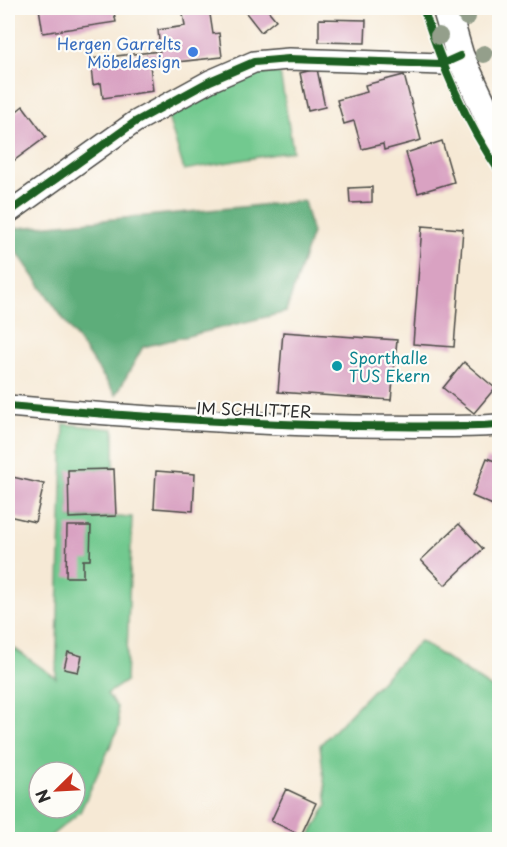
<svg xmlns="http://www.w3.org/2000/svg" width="507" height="847" font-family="'Playpen Sans',sans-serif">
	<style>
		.green { fill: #72c98f; stroke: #4e7a5d; stroke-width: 1.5; fill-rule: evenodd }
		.forest { fill: #5dad7a; stroke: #446c52; stroke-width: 1.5 }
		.building { fill: #d9a2c2 }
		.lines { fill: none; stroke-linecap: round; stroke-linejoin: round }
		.minor-casing { stroke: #494844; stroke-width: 24 }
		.tertiary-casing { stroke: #494844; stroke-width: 30 }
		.minor { stroke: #fff; stroke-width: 21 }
		.tertiary { stroke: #fff; stroke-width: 27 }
		.cycleway-casing { stroke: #fdfcf7; stroke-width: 11 }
		.cycleway { stroke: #1b5e20; stroke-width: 8 }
		.tree { fill: #949f8b }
		.shop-dot { fill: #3f7fe0; stroke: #fdfcf7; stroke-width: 2 }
		.culture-dot { fill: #0f9aa8; stroke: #fdfcf7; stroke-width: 2 }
		.labels { text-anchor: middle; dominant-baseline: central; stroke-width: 4.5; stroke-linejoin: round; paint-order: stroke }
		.shop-label { font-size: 16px; fill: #366cbe; stroke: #fdfcf7; text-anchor: end }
		.culture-label { font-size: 16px; fill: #0d838f; stroke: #fdfcf7; text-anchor: start }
		.street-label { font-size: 16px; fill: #2b2b2b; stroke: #fdfcf7 }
	</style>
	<rect width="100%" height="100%" fill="#fdfcf7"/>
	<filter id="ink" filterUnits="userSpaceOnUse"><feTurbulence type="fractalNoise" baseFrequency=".0167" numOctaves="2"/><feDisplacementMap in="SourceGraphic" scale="12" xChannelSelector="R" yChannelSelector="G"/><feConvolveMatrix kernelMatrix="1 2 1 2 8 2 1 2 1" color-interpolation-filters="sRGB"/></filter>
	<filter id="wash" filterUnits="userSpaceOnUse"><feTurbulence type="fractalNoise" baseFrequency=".008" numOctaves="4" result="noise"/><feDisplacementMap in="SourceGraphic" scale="24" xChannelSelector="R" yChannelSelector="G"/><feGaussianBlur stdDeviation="1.35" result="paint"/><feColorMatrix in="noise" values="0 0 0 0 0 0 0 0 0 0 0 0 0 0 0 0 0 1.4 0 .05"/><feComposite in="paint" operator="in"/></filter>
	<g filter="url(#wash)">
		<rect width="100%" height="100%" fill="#f6e9d5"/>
		<path class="green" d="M 265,70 L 280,73 L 293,151 L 184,170 L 168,117 L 237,81 Z
			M 64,424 L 114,429 L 114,469 L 68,471 L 70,518 L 132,517 L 126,681 L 107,694 L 117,707 L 119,727 L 80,812 L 47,839 L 8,839 L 8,644 L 56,678 ZM 39,772 L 75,772 L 75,808 L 39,808 Z
			M 420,641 L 499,693 L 499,839 L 308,839 L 327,805 L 320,745 Z"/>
		<path class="forest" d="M 304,201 L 312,233 L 286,312 L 143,347 L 116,395 L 8,239 L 8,229 Z"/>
		<g id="blocks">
			<path class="building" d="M 39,8 L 113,8 L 116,22 L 43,33 Z
				M 182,8 L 209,8 L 213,34 L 219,33 L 222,57 L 150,65 L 153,91 L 103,98 L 101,83 L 93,85 L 90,59 L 160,51 L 158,30 L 185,26 Z
				M 245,8 L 266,8 L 276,20 L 261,32 L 243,9 Z
				M 319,19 L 366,20 L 365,43 L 319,42 Z
				M 317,69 L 325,107 L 308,111 L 300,73 Z
				M 404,75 L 421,140 L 384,150 L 383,144 L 362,149 L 354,121 L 344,124 L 337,100 L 367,92 L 365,85 Z
				M 23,106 L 46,137 L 8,165 L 8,118 Z
				M 442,141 L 454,182 L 418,193 L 406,153 Z
				M 372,187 L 372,202 L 350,203 L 349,188 Z
				M 422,226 L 463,229 L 454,347 L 413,344 Z
				M 283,332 L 397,340 L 391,400 L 278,392 Z
				M 464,362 L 495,388 L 474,413 L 443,388 Z
				M 487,458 L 500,463 L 500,495 L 495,506 L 472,496 Z
				M 114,469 L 116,516 L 69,518 L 68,470 Z
				M 156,471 L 195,474 L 193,511 L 154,508 Z
				M 8,476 L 44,484 L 35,522 L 8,516 Z
				M 459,524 L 483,549 L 445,585 L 421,560 Z
				M 67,526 L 91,526 L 90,560 L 83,560 L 83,577 L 66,577 Z
				M 68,652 L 82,656 L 78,672 L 64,669 Z
				M 286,789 L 316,803 L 301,835 L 271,821 Z"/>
		</g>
	</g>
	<g filter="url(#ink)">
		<use href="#blocks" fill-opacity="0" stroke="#494844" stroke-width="1.5"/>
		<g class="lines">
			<g class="minor-casing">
				<path id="minor" d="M 8,213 L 135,122 L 210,81 L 254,62 L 289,59 L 442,64 L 460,56
					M 8,406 C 123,416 238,424 354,426 C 402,426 451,428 500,425"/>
			</g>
			<g class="tertiary-casing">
				<path id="tertiary" d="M 446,8 L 460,56 L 500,141"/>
			</g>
			<use href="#minor" class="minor"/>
			<use href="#tertiary" class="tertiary"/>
			<g class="cycleway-casing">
				<path id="cycleway" d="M 423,8 C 442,65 465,122 500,172
					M 8,213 L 135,122 L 210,81 L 254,62 L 289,59 L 442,64 L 460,56
					M 8,406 C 123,416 238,424 354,426 C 402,426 451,428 500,425"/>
			</g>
			<use href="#cycleway" class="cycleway"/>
		</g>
		<g class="tree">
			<circle cx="467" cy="17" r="9"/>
			<circle cx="439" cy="36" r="9"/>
			<circle cx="484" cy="54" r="9"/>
		</g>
	</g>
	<circle class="shop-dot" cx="193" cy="52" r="6"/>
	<circle class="culture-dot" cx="337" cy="366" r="6"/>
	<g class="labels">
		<g class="shop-label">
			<text x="181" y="43">Hergen Garrelts<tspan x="181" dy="18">Möbeldesign</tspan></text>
		</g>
		<g class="culture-label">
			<text x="349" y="357">Sporthalle<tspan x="349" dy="18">TUS Ekern</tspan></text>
		</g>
		<g class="street-label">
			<text transform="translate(254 409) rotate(2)">IM SCHLITTER</text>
		</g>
	</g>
	<rect width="507" height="847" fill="none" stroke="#fdfcf7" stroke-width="30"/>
	<g transform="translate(57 790) rotate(246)"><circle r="28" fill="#fdfcf7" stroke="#a9a8a5" stroke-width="1.5"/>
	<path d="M0-4.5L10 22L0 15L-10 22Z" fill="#c8321e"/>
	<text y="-9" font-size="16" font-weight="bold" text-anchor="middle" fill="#2b2b2b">N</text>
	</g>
</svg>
